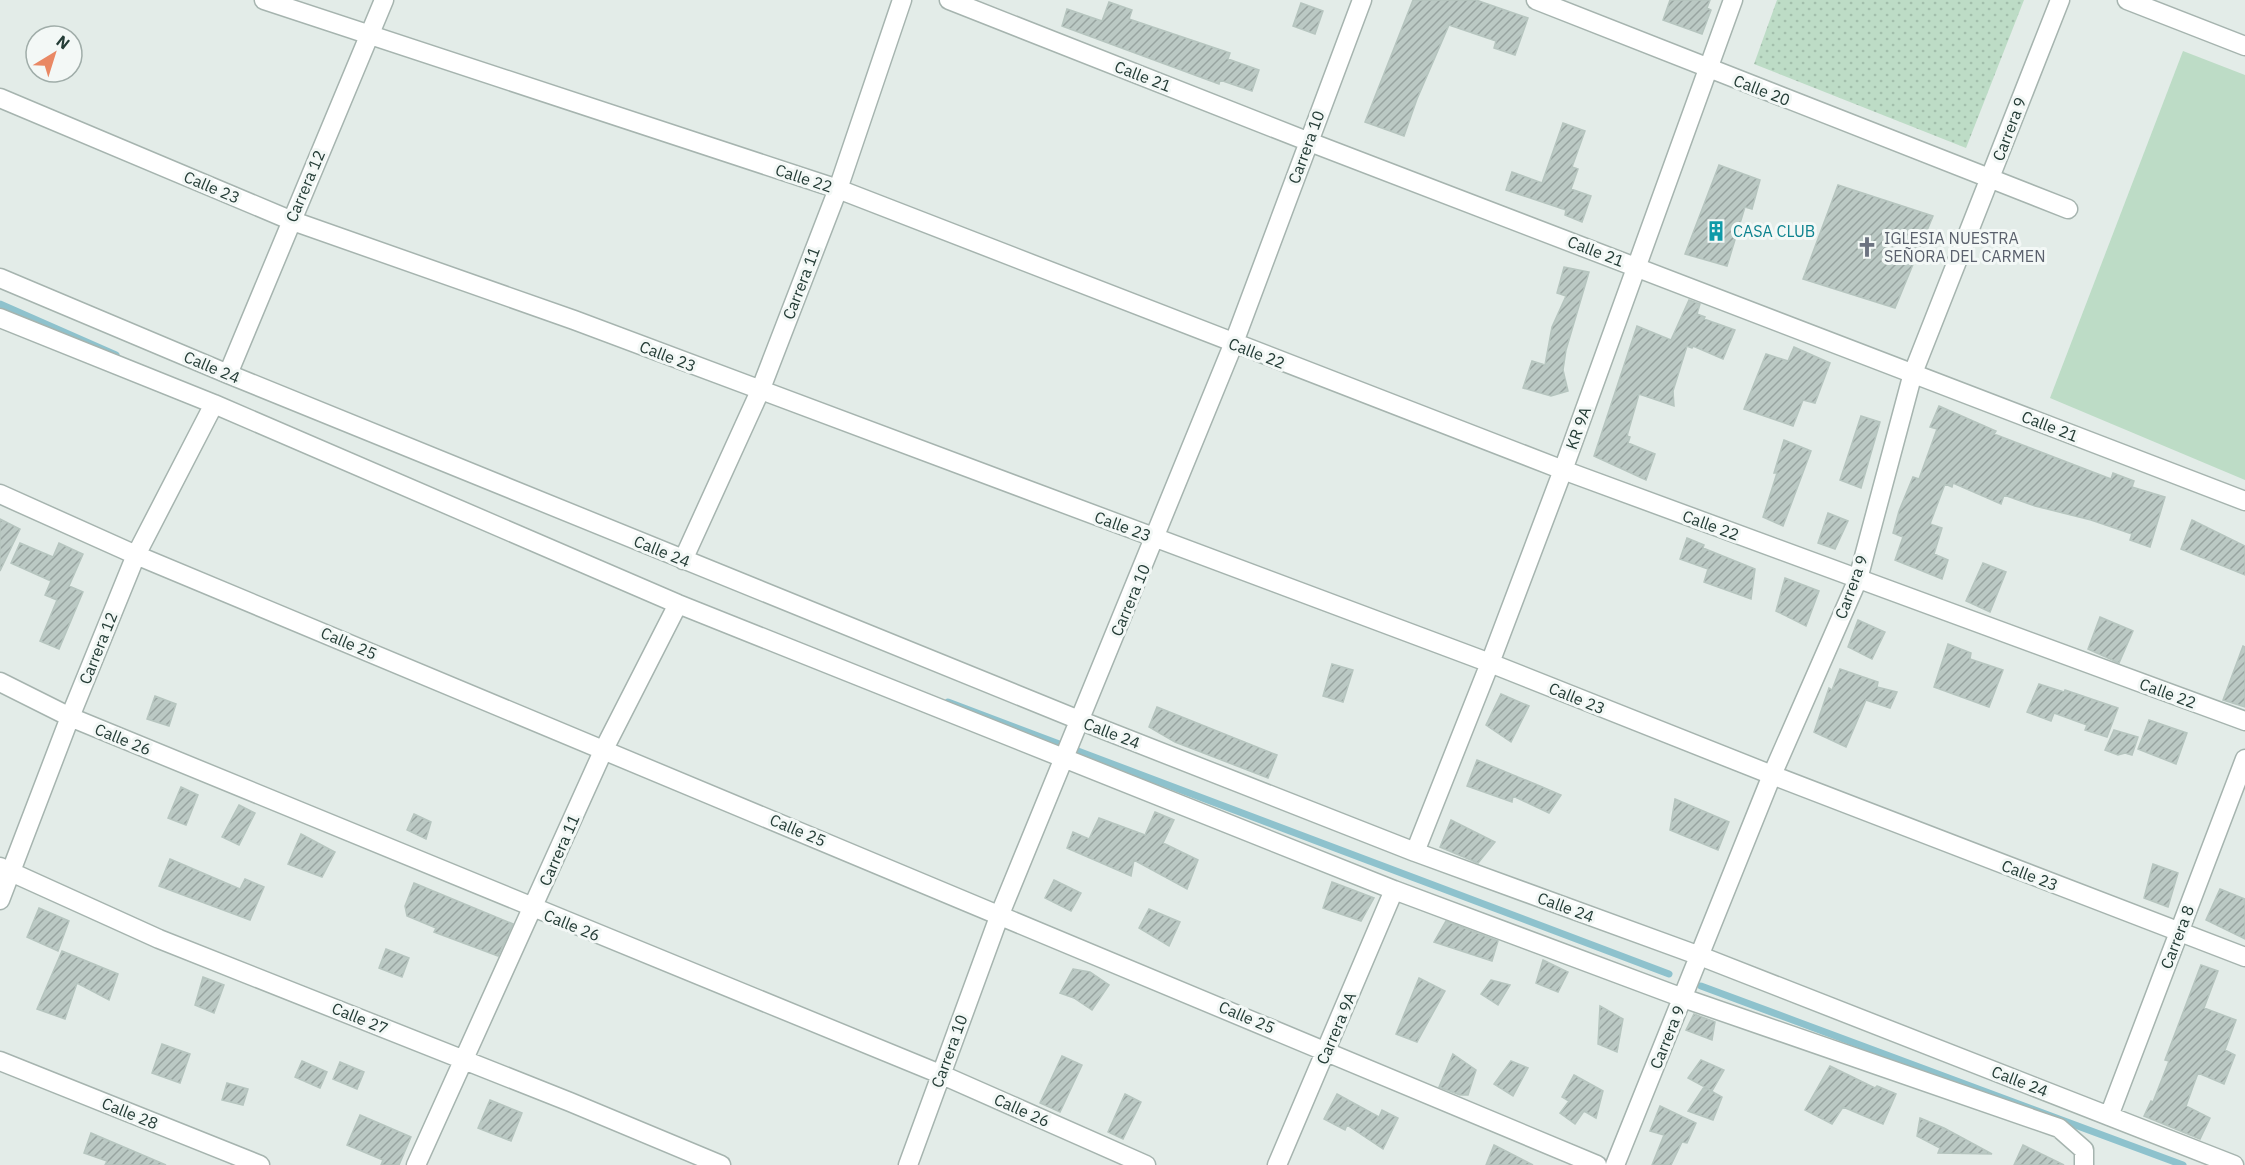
<svg xmlns="http://www.w3.org/2000/svg" width="2245" height="1165" font-family="'IBM Plex Sans',sans-serif">
	<style>
		.park { fill: url(#park-dots) }
		.pitch { fill: #bddcc6 }
		.lines { fill: none; stroke-linecap: round; stroke-linejoin: round }
		.stream { stroke: #8ec2cd; stroke-width: 7 }
		.building { fill: url(#building-hatch); stroke: #b6c5bf; stroke-width: 1.5 }
		.minor-casing { stroke: #a6b4af; stroke-width: 21 }
		.minor { stroke: #fff; stroke-width: 18 }
		.labels { text-anchor: middle; dominant-baseline: central; stroke-width: 6; stroke-linejoin: round; paint-order: stroke }
		.street-label { font-size: 16px; fill: #243c36; stroke: #f3f8f6 }
		.culture-label { font-size: 16px; fill: #0d838f; stroke: #f3f8f6; text-anchor: start }
		.worship-label { font-size: 16px; fill: #5b616d; stroke: #f3f8f6; text-anchor: start }
	</style>
	<defs>
		<pattern id="park-dots" width="8" height="8" patternUnits="userSpaceOnUse" patternTransform="scale(1.5)"><rect width="8" height="8" fill="#bddcc6"/><path d="M2 2h.1M6 6h.1" fill="none" stroke="#a2beab" stroke-width="1.8" stroke-linecap="round"/></pattern>
		<pattern id="building-hatch" width="6" height="6" patternUnits="userSpaceOnUse" patternTransform="scale(1.5)"><rect width="6" height="6" fill="#bbc9c4"/><path d="M-1 1l2-2M0 6l6-6M5 7l2-2" fill="none" stroke="#98a4a0"/></pattern>
	</defs>
	<rect width="100%" height="100%" fill="#e3ece8"/>
	<path class="park" d="M 1777,0 L 2024,0 L 1966,148 L 1754,64 Z"/>
	<path class="pitch" d="M 2183,51 L 2245,75 L 2245,480 L 2050,398 Z"/>
	<g class="lines">
		<path class="stream" d="M 0,304 L 116,355
			M 948,702 L 1669,974
			M 1701,986 L 2183,1165"/>
	</g>
	<path class="building" d="M 1413,0 L 1476,0 L 1528,18 L 1515,55 L 1494,48 L 1496,41 L 1449,25 L 1417,99 L 1404,136 L 1365,122 Z
		M 1670,0 L 1710,0 L 1707,8 L 1711,10 L 1702,34 L 1663,20 Z
		M 1109,2 L 1132,10 L 1129,19 L 1230,53 L 1228,59 L 1259,70 L 1252,91 L 1220,80 L 1219,84 L 1200,77 L 1062,26 L 1067,9 L 1102,21 Z
		M 1301,3 L 1323,11 L 1315,34 L 1293,26 Z
		M 1563,123 L 1585,131 L 1572,167 L 1578,169 L 1571,189 L 1591,196 L 1582,222 L 1565,215 L 1566,210 L 1506,190 L 1512,172 L 1542,183 Z
		M 1719,165 L 1760,180 L 1752,209 L 1745,207 L 1727,266 L 1685,254 Z
		M 1838,185 L 1933,216 L 1895,308 L 1803,279 Z
		M 1564,267 L 1589,272 L 1566,350 L 1563,370 L 1568,391 L 1551,396 L 1523,388 L 1532,361 L 1545,365 L 1552,327 L 1566,296 L 1557,293 Z
		M 1689,300 L 1700,304 L 1697,314 L 1705,317 L 1704,319 L 1735,330 L 1723,359 L 1693,346 L 1692,348 L 1687,346 L 1673,391 L 1674,406 L 1639,394 L 1627,436 L 1630,437 L 1628,443 L 1655,454 L 1646,480 L 1594,456 L 1637,326 L 1671,340 Z
		M 1794,347 L 1830,363 L 1815,403 L 1803,400 L 1793,426 L 1744,409 L 1766,354 L 1788,361 Z
		M 1939,406 L 1996,431 L 1994,434 L 2111,479 L 2113,473 L 2134,481 L 2132,487 L 2165,497 L 2150,547 L 2130,540 L 2132,534 L 2091,520 L 2035,506 L 2004,495 L 2001,504 L 1953,483 L 1952,487 L 1945,484 L 1930,524 L 1942,528 L 1934,554 L 1948,560 L 1942,579 L 1895,560 L 1903,537 L 1893,533 L 1899,511 L 1913,477 L 1919,479 L 1937,429 L 1930,427 Z
		M 1861,416 L 1880,422 L 1861,488 L 1840,480 Z
		M 1784,440 L 1811,451 L 1783,526 L 1763,517 L 1777,473 L 1774,473 Z
		M 1828,513 L 1848,521 L 1835,549 L 1818,543 Z
		M 0,519 L 20,529 L 0,571 Z
		M 2192,520 L 2245,546 L 2245,575 L 2181,549 Z
		M 1687,538 L 1704,545 L 1703,548 L 1755,569 L 1751,599 L 1704,582 L 1708,569 L 1680,559 Z
		M 20,543 L 53,557 L 59,543 L 83,554 L 69,586 L 83,592 L 59,649 L 40,641 L 57,600 L 45,595 L 51,581 L 11,563 Z
		M 1983,563 L 2006,572 L 1990,612 L 1966,601 Z
		M 1785,578 L 1819,591 L 1806,626 L 1776,611 Z
		M 2100,617 L 2133,631 L 2119,663 L 2088,649 Z
		M 1858,620 L 1885,632 L 1872,659 L 1848,647 Z
		M 1948,644 L 1971,653 L 1970,659 L 2003,670 L 1989,707 L 1934,687 Z
		M 2243,646 L 2245,647 L 2245,707 L 2223,700 Z
		M 1332,664 L 1353,670 L 1343,702 L 1323,696 Z
		M 1840,669 L 1878,682 L 1877,687 L 1897,692 L 1890,708 L 1866,700 L 1846,747 L 1814,732 L 1829,688 L 1832,690 Z
		M 2039,684 L 2064,692 L 2065,690 L 2118,708 L 2107,737 L 2085,730 L 2087,725 L 2054,713 L 2051,721 L 2027,712 Z
		M 1501,694 L 1529,706 L 1511,742 L 1486,725 Z
		M 155,696 L 176,704 L 169,726 L 147,719 Z
		M 1157,707 L 1277,755 L 1268,778 L 1175,742 L 1149,727 Z
		M 2149,720 L 2187,733 L 2176,764 L 2138,749 Z
		M 2114,730 L 2138,737 L 2132,755 L 2125,753 L 2118,755 L 2105,750 Z
		M 1477,760 L 1540,786 L 1561,795 L 1549,813 L 1513,796 L 1512,802 L 1467,786 Z
		M 181,787 L 198,795 L 186,825 L 168,818 Z
		M 1675,799 L 1729,822 L 1718,850 L 1670,830 Z
		M 239,805 L 255,813 L 239,845 L 222,837 Z
		M 1155,812 L 1174,820 L 1163,843 L 1198,860 L 1187,889 L 1134,860 L 1131,876 L 1067,848 L 1073,832 L 1089,839 L 1099,818 L 1145,835 Z
		M 414,814 L 431,822 L 426,839 L 407,830 Z
		M 1451,820 L 1495,842 L 1478,863 L 1440,847 Z
		M 301,834 L 335,852 L 322,877 L 288,864 Z
		M 170,859 L 240,889 L 245,879 L 264,887 L 250,920 L 159,886 Z
		M 2153,864 L 2178,873 L 2168,907 L 2144,898 Z
		M 1054,880 L 1081,893 L 1071,911 L 1045,898 Z
		M 1332,882 L 1374,898 L 1361,921 L 1323,908 Z
		M 414,883 L 513,924 L 498,956 L 434,932 L 436,928 L 407,916 L 405,906 Z
		M 2220,889 L 2245,899 L 2245,939 L 2206,920 Z
		M 39,908 L 69,921 L 58,951 L 27,937 Z
		M 1149,909 L 1180,922 L 1169,946 L 1139,928 Z
		M 1446,921 L 1498,941 L 1492,961 L 1434,942 Z
		M 386,949 L 409,958 L 402,977 L 379,968 Z
		M 62,951 L 118,974 L 109,1000 L 77,983 L 65,1019 L 37,1009 Z
		M 1543,960 L 1568,972 L 1558,992 L 1536,983 Z
		M 2201,965 L 2218,971 L 2204,1008 L 2236,1020 L 2225,1050 L 2235,1055 L 2224,1084 L 2198,1073 L 2186,1106 L 2210,1118 L 2200,1139 L 2144,1116 L 2151,1101 L 2153,1102 L 2169,1061 L 2165,1060 Z
		M 1073,969 L 1090,972 L 1109,985 L 1092,1010 L 1074,998 L 1060,993 Z
		M 203,977 L 224,985 L 214,1013 L 195,1005 Z
		M 1419,978 L 1445,991 L 1417,1042 L 1396,1034 Z
		M 1491,980 L 1510,985 L 1498,1005 L 1481,994 Z
		M 1600,1006 L 1623,1019 L 1617,1052 L 1598,1044 Z
		M 1694,1014 L 1715,1022 L 1712,1040 L 1686,1030 Z
		M 162,1044 L 190,1054 L 180,1083 L 152,1073 Z
		M 1453,1054 L 1476,1070 L 1468,1095 L 1460,1095 L 1439,1087 Z
		M 1062,1056 L 1082,1065 L 1060,1112 L 1040,1103 Z
		M 1701,1060 L 1724,1070 L 1712,1091 L 1688,1078 Z
		M 302,1061 L 327,1072 L 320,1088 L 295,1077 Z
		M 1511,1061 L 1528,1068 L 1513,1096 L 1494,1084 Z
		M 340,1062 L 364,1072 L 357,1089 L 333,1079 Z
		M 1830,1066 L 1875,1088 L 1877,1086 L 1896,1094 L 1883,1124 L 1843,1107 L 1832,1124 L 1805,1110 Z
		M 1574,1075 L 1603,1091 L 1596,1118 L 1584,1111 L 1575,1124 L 1560,1113 L 1569,1101 L 1562,1097 Z
		M 227,1083 L 248,1089 L 243,1105 L 222,1100 Z
		M 1704,1087 L 1722,1097 L 1713,1120 L 1688,1111 Z
		M 1125,1094 L 1141,1102 L 1123,1139 L 1108,1132 Z
		M 1337,1094 L 1379,1117 L 1382,1110 L 1398,1118 L 1383,1149 L 1347,1125 L 1345,1130 L 1324,1119 Z
		M 490,1100 L 522,1113 L 511,1141 L 478,1128 Z
		M 1660,1106 L 1696,1123 L 1687,1143 L 1682,1142 L 1671,1165 L 1652,1165 L 1664,1135 L 1650,1131 Z
		M 360,1115 L 411,1137 L 399,1165 L 381,1165 L 383,1160 L 347,1145 Z
		M 1920,1118 L 1944,1128 L 1992,1154 L 1938,1153 L 1940,1148 L 1917,1136 Z
		M 91,1133 L 166,1165 L 105,1165 L 107,1161 L 84,1153 Z
		M 1494,1145 L 1533,1165 L 1486,1165 Z
		M 2023,1145 L 2064,1165 L 2014,1165 Z"/>
	<g class="lines">
		<g class="minor-casing">
			<path id="minor" d="M 264,0 L 838,189 L 1563,470 L 2245,721
				M 949,0 L 1307,141 L 2245,501
				M 1536,0 L 2068,209
				M 2127,0 L 2245,46
				M 0,98 L 290,220 L 574,320 L 1490,663 L 1772,775 L 2245,957
				M 0,278 L 228,374 L 1079,720 L 1415,852 L 1700,956 L 2234,1165
				M 0,318 L 214,404 L 678,604 L 1394,890 L 1683,998 L 2059,1128 L 2084,1150 L 2084,1165
				M 228,374 L 384,0
				M 0,494 L 136,555 L 1597,1165
				M 683,560 L 760,391 L 838,189 L 902,0
				M 0,682 L 70,717 L 940,1074 L 1146,1165
				M 1415,852 L 1490,663 L 1563,470 L 1733,0
				M 0,867 L 159,939 L 570,1102 L 721,1165
				M 0,900 L 70,717 L 136,555 L 214,404
				M 0,1061 L 260,1165
				M 2109,1116 L 2245,759
				M 416,1165 L 604,749 L 678,604
				M 908,1165 L 1000,914 L 1233,345 L 1362,0
				M 1277,1165 L 1394,890
				M 1615,1165 L 1772,775 L 1858,579 L 1913,373 L 2060,0"/>
		</g>
		<use href="#minor" class="minor"/>
	</g>
	<defs>
		<g id="building-bare" transform="scale(1.62)"><path d="M-4-6H4V6H1V3H-1V6H-4ZM-2.5-4.3h1.7v1.8h-1.7ZM.8-4.3h1.7v1.8H.8ZM-2.5-1h1.7V.8h-1.7ZM.8-1h1.7V.8H.8Z" fill="#0f9aa8" stroke="#f3f8f6" stroke-width="2.5" paint-order="stroke"/></g>
		<g id="church-bare" transform="scale(1.62)"><path d="M-1.2-6h2.4v3.5h3.3v2.4h-3.3V6h-2.4V-.1h-3.3v-2.4h3.3Z" fill="#6b7280" stroke="#f3f8f6" stroke-width="2.5" paint-order="stroke"/></g>
	</defs>
	<g fill-rule="evenodd">
		<use href="#building-bare" x="1716" y="231"/>
		<use href="#church-bare" x="1867" y="247"/>
	</g>
	<g class="labels">
		<g class="street-label">
			<text transform="translate(1143 76) rotate(21)">Calle 21</text>
			<text transform="translate(1762 90) rotate(21)">Calle 20</text>
			<text transform="translate(2009 129) rotate(-69)">Carrera 9</text>
			<text transform="translate(1306 147) rotate(-70)">Carrera 10</text>
			<text transform="translate(804 178) rotate(18)">Calle 22</text>
			<text transform="translate(305 186) rotate(-67)">Carrera 12</text>
			<text transform="translate(212 187) rotate(23)">Calle 23</text>
			<text transform="translate(1596 251) rotate(21)">Calle 21</text>
			<text transform="translate(801 283) rotate(-69)">Carrera 11</text>
			<text transform="translate(1257 353) rotate(21)">Calle 22</text>
			<text transform="translate(668 356) rotate(21)">Calle 23</text>
			<text transform="translate(212 367) rotate(23)">Calle 24</text>
			<text transform="translate(2050 426) rotate(21)">Calle 21</text>
			<text transform="translate(1578 428) rotate(-70)">KR 9A</text>
			<text transform="translate(1711 525) rotate(20)">Calle 22</text>
			<text transform="translate(1123 526) rotate(20)">Calle 23</text>
			<text transform="translate(662 551) rotate(22)">Calle 24</text>
			<text transform="translate(1851 587) rotate(-70)">Carrera 9</text>
			<text transform="translate(1130 600) rotate(-67)">Carrera 10</text>
			<text transform="translate(349 643) rotate(23)">Calle 25</text>
			<text transform="translate(98 648) rotate(-68)">Carrera 12</text>
			<text transform="translate(2168 693) rotate(20)">Calle 22</text>
			<text transform="translate(1577 698) rotate(22)">Calle 23</text>
			<text transform="translate(1112 733) rotate(21)">Calle 24</text>
			<text transform="translate(123 739) rotate(22)">Calle 26</text>
			<text transform="translate(798 830) rotate(23)">Calle 25</text>
			<text transform="translate(559 850) rotate(-66)">Carrera 11</text>
			<text transform="translate(2030 875) rotate(21)">Calle 23</text>
			<text transform="translate(1566 907) rotate(20)">Calle 24</text>
			<text transform="translate(572 925) rotate(22)">Calle 26</text>
			<text transform="translate(2177 937) rotate(-69)">Carrera 8</text>
			<text transform="translate(1247 1017) rotate(23)">Calle 25</text>
			<text transform="translate(360 1018) rotate(22)">Calle 27</text>
			<text transform="translate(1336 1028) rotate(-67)">Carrera 9A</text>
			<text transform="translate(1667 1037) rotate(-68)">Carrera 9</text>
			<text transform="translate(949 1051) rotate(-70)">Carrera 10</text>
			<text transform="translate(2020 1081) rotate(21)">Calle 24</text>
			<text transform="translate(1022 1110) rotate(24)">Calle 26</text>
			<text transform="translate(130 1113) rotate(22)">Calle 28</text>
		</g>
		<g class="culture-label">
			<text x="1733" y="231">CASA CLUB</text>
		</g>
		<g class="worship-label">
			<text x="1884" y="238">IGLESIA NUESTRA<tspan x="1884" dy="18">SEÑORA DEL CARMEN</tspan></text>
		</g>
	</g>
	<g transform="translate(54 54) rotate(38)"><circle r="28" fill="#f3f8f6" stroke="#a0ada9" stroke-width="1.5"/>
	<path d="M0-4.5L10 22L0 15L-10 22Z" fill="#e98864"/>
	<text y="-9" font-size="16" font-weight="bold" text-anchor="middle" fill="#243c36">N</text>
	</g>
</svg>
